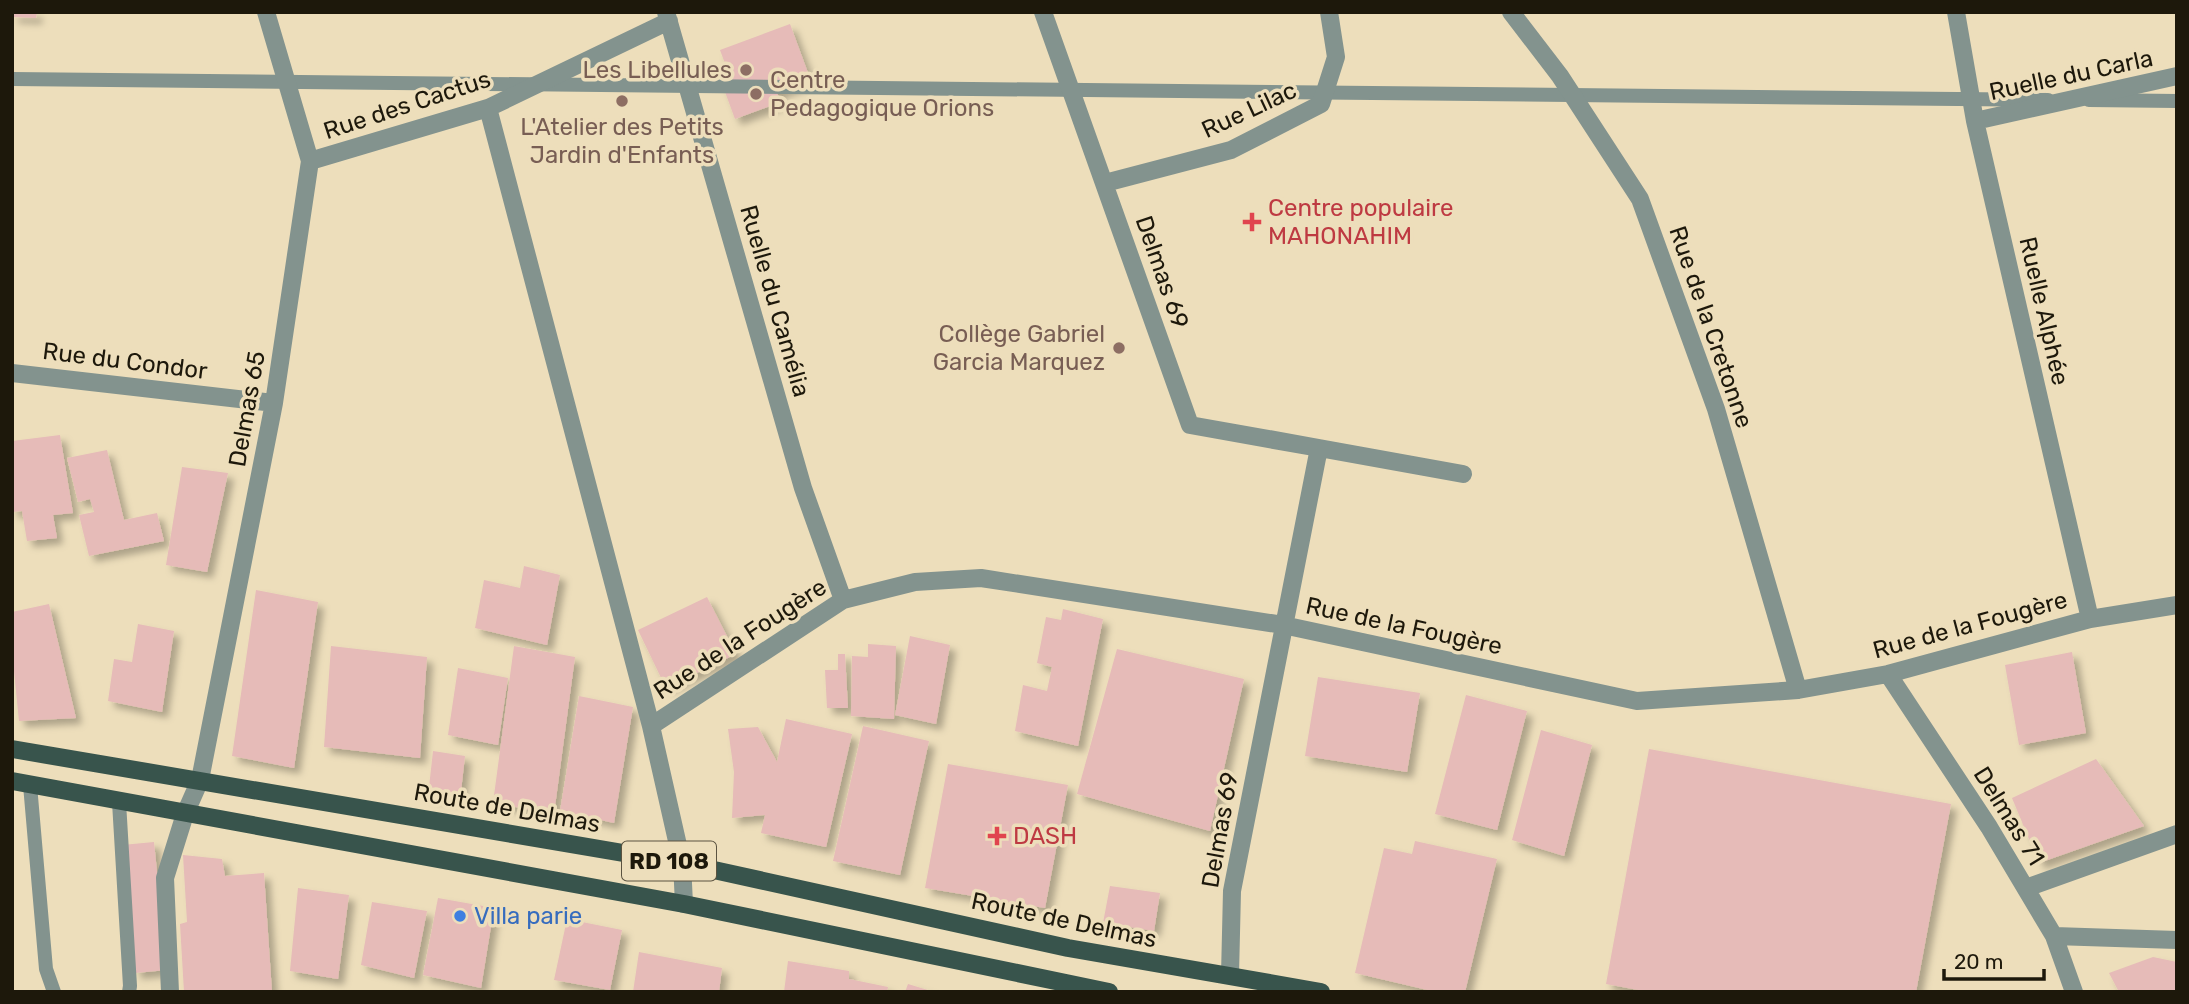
<svg xmlns="http://www.w3.org/2000/svg" width="2189" height="1004" font-family="Rubik,sans-serif">
	<style>
		.building { fill: #e6bbb8; filter: url(#shadow) }
		.lines { fill: none; stroke-linecap: round; stroke-linejoin: round }
		.lane { stroke: #83938e; stroke-width: 14 }
		.street { stroke: #83938e; stroke-width: 18 }
		.primary { stroke: #38544c; stroke-width: 18 }
		.education-dot { fill: #8d6e63; stroke: #eddebb; stroke-width: 2.5 }
		.health-dot { fill: #e0444e; stroke: #eddebb; stroke-width: 2.5 }
		.shop-dot { fill: #3f7fe0; stroke: #eddebb; stroke-width: 2.5 }
		.labels { text-anchor: middle; dominant-baseline: central; stroke-width: 7; stroke-linejoin: round; paint-order: stroke }
		.shield { fill: #eddebb; stroke: #5b5340; stroke-width: 2 }
		.shield-label { font-size: 23px; font-weight: bold; fill: #1d180b }
		.education-label { font-size: 24px; fill: #785e54; stroke: #eddebb; text-anchor: end }
		.street-label { font-size: 24px; fill: #1d180b; stroke: #eddebb }
		.health-label { font-size: 24px; fill: #be3a42; stroke: #eddebb; text-anchor: start }
		.shop-label { font-size: 24px; fill: #366cbe; stroke: #eddebb; text-anchor: start }
	</style>
	<defs>
		<filter id="shadow"><feDropShadow dx="6" dy="6" stdDeviation="3.5" flood-color="#0004"/></filter>
	</defs>
	<rect width="100%" height="100%" fill="#eddebb"/>
	<path class="building" d="M 12,12 L 37,12 L 36,18 L 12,17 Z
		M 790,24 L 811,81 L 777,93 L 781,102 L 735,119 L 721,81 L 730,77 L 720,50 Z
		M 60,435 L 73,513 L 53,515 L 57,538 L 27,541 L 22,511 L 12,512 L 12,441 Z
		M 107,450 L 124,520 L 157,513 L 164,541 L 89,556 L 79,515 L 94,512 L 90,499 L 78,502 L 67,458 Z
		M 182,467 L 228,473 L 207,572 L 166,565 Z
		M 524,566 L 560,575 L 547,645 L 475,628 L 484,580 L 520,588 Z
		M 256,590 L 318,602 L 294,768 L 232,756 Z
		M 707,597 L 736,654 L 666,688 L 638,630 Z
		M 49,604 L 76,718 L 19,721 L 12,651 L 12,612 Z
		M 1063,609 L 1103,619 L 1078,746 L 1015,731 L 1023,685 L 1047,691 L 1052,667 L 1037,663 L 1046,617 L 1061,620 Z
		M 138,624 L 174,631 L 162,712 L 108,701 L 114,659 L 132,662 Z
		M 910,636 L 950,645 L 936,724 L 895,715 Z
		M 868,644 L 896,646 L 894,719 L 851,716 L 852,656 L 868,657 Z
		M 331,646 L 427,657 L 420,758 L 324,747 Z
		M 514,646 L 575,657 L 554,814 L 493,803 Z
		M 1117,649 L 1244,679 L 1210,831 L 1077,794 Z
		M 2072,652 L 2086,733 L 2019,745 L 2005,665 Z
		M 838,654 L 845,654 L 848,708 L 827,708 L 825,670 L 838,670 Z
		M 458,668 L 508,678 L 498,745 L 448,735 Z
		M 1318,677 L 1420,693 L 1407,772 L 1305,756 Z
		M 1466,695 L 1527,711 L 1497,830 L 1435,814 Z
		M 579,696 L 633,707 L 614,823 L 560,811 Z
		M 786,719 L 852,734 L 826,847 L 761,833 L 765,815 L 732,818 L 734,772 L 728,729 L 758,727 L 777,762 Z
		M 863,726 L 929,741 L 900,875 L 833,861 Z
		M 1541,730 L 1592,745 L 1564,856 L 1512,840 Z
		M 1649,749 L 1951,804 L 1916,992 L 1649,992 L 1606,984 Z
		M 433,751 L 465,756 L 460,800 L 428,796 Z
		M 2096,759 L 2144,826 L 2039,863 L 2012,798 Z
		M 948,764 L 1068,785 L 1045,908 L 925,888 Z
		M 1415,841 L 1497,859 L 1465,992 L 1436,992 L 1355,973 L 1384,848 L 1412,854 Z
		M 154,842 L 167,970 L 135,973 L 122,845 Z
		M 183,855 L 222,859 L 225,876 L 264,873 L 272,992 L 184,992 L 180,924 L 187,922 Z
		M 1110,886 L 1160,893 L 1154,931 L 1103,923 Z
		M 298,888 L 349,895 L 338,979 L 290,971 Z
		M 438,898 L 494,908 L 481,988 L 423,975 Z
		M 372,902 L 427,911 L 414,978 L 361,965 Z
		M 567,919 L 622,930 L 610,990 L 554,980 Z
		M 639,952 L 722,968 L 719,992 L 633,992 Z
		M 2153,957 L 2177,962 L 2177,992 L 2119,992 L 2109,973 Z
		M 788,961 L 849,971 L 849,979 L 888,987 L 887,992 L 784,992 Z
		M 908,984 L 931,991 L 931,992 L 905,992 Z"/>
	<g class="lines">
		<path class="lane" d="M 12,79 L 2048,100
			M 2089,100 L 2177,101
			M 30,785 L 46,969 L 54,992
			M 119,802 L 130,986 L 129,992"/>
		<path class="street" d="M 666,12 L 803,488 L 843,600
			M 1043,12 L 1190,425 L 1319,448 L 1232,891 L 1230,975
			M 1511,12 L 1560,76 L 1640,199 L 1716,409 L 1798,690
			M 1956,12 L 1975,121 L 2090,619
			M 488,108 L 651,726 L 682,863 L 684,904
			M 1975,121 L 2177,76
			M 310,161 L 488,108 L 669,21
			M 1105,183 L 1231,150 L 1321,104 L 1336,57 L 1329,12
			M 12,373 L 274,403
			M 1319,448 L 1463,474
			M 1888,674 L 1989,827 L 2054,936 L 2074,992
			M 651,726 L 843,600 L 915,582 L 981,578 L 1283,625 L 1637,701 L 1798,690 L 1888,674 L 2090,619 L 2177,605
			M 2026,888 L 2177,834
			M 2054,936 L 2177,940
			M 170,992 L 165,878 L 185,814 L 200,780 L 274,403 L 310,161 L 266,12"/>
		<path class="primary" d="M 12,749 L 682,863 L 1068,948 L 1321,992
			M 12,781 L 684,904 L 1109,992"/>
	</g>
	<g class="education-dot">
		<circle cx="746" cy="70" r="7"/>
		<circle cx="756" cy="94" r="7"/>
		<circle cx="622" cy="101" r="7"/>
		<circle cx="1119" cy="348" r="7"/>
	</g>
	<g class="health-dot">
		<path d="M1248.5 211.5h7v7h7v7h-7v7h-7v-7h-7v-7h7z"/>
		<path d="M993.5 825.5h7v7h7v7h-7v7h-7v-7h-7v-7h7z"/>
	</g>
	<circle class="shop-dot" cx="460" cy="916" r="7"/>
	<g class="labels">
		<rect class="shield" x="622" y="841.5" width="94" height="39" rx="5"/>
		<g class="shield-label">
			<text x="669" y="861">RD 108</text>
		</g>
		<g class="education-label">
			<text x="732" y="70">Les Libellules</text>
			<text x="770" y="80" text-anchor="start">Centre<tspan x="770" dy="28">Pedagogique Orions</tspan></text>
			<text x="622" y="127" text-anchor="middle">L'Atelier des Petits<tspan x="622" dy="28">Jardin d'Enfants</tspan></text>
			<text x="1105" y="334">Collège Gabriel<tspan x="1105" dy="28">Garcia Marquez</tspan></text>
		</g>
		<g class="street-label">
			<text transform="translate(2071 75) rotate(-12)">Ruelle du Carla</text>
			<text transform="translate(407 105) rotate(-18)">Rue des Cactus</text>
			<text transform="translate(1249 110) rotate(-25)">Rue Lilac</text>
			<text transform="translate(1162 272) rotate(71)">Delmas 69</text>
			<text transform="translate(775 301) rotate(74)">Ruelle du Camélia</text>
			<text transform="translate(2044 311) rotate(77)">Ruelle Alphée</text>
			<text transform="translate(1711 327) rotate(71)">Rue de la Cretonne</text>
			<text transform="translate(125 361) rotate(7)">Rue du Condor</text>
			<text transform="translate(247 409) rotate(-80)">Delmas 65</text>
			<text transform="translate(1970 625) rotate(-15)">Rue de la Fougère</text>
			<text transform="translate(1404 626) rotate(12)">Rue de la Fougère</text>
			<text transform="translate(740 639) rotate(-33)">Rue de la Fougère</text>
			<text transform="translate(507 808) rotate(10)">Route de Delmas</text>
			<text transform="translate(2009 816) rotate(58)">Delmas 71</text>
			<text transform="translate(1220 830) rotate(-80)">Delmas 69</text>
			<text transform="translate(1064 920) rotate(12)">Route de Delmas</text>
		</g>
		<g class="health-label">
			<text x="1268" y="208">Centre populaire<tspan x="1268" dy="28">MAHONAHIM</tspan></text>
			<text x="1013" y="836">DASH</text>
		</g>
		<g class="shop-label">
			<text x="474" y="916">Villa parie</text>
		</g>
	</g>
	<rect width="2189" height="1004" fill="none" stroke="#1d180b" stroke-width="28"/>
	<path d="M1944 969v10h100v-10" fill="none" stroke="#1d180b" stroke-width="3.5"/>
	<text x="1954" y="969" font-size="21" fill="#1d180b" stroke="#eddebb" stroke-width="5" paint-order="stroke">20 m</text>
</svg>
